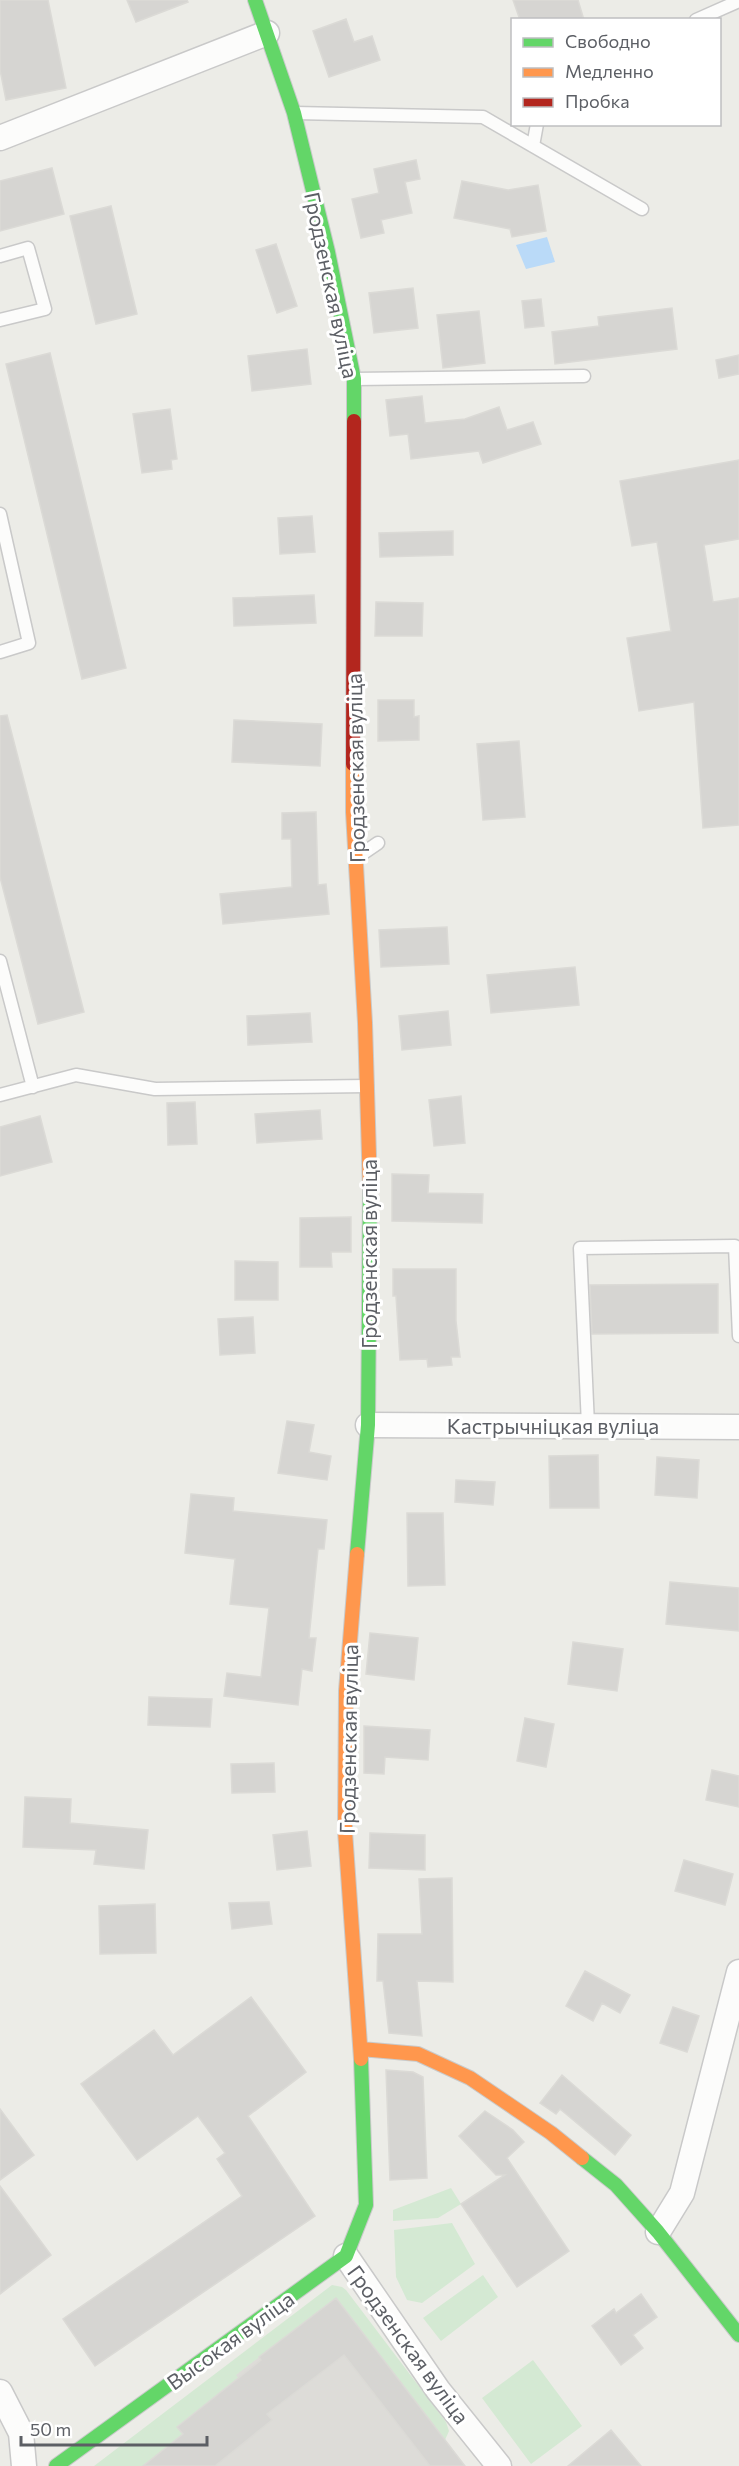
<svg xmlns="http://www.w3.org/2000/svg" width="739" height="2466" font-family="Commissioner,sans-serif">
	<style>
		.industrial { fill: #dddcd8 }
		.green { fill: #d4e9d3 }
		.water { fill: #badaf8 }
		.building { fill: #d6d5d2; stroke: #dbdad6; stroke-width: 1.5 }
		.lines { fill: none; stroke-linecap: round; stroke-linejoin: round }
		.lane-casing { stroke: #c9c9c9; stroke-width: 15 }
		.street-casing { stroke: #c9c9c9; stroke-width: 27 }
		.fast-casing { stroke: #c9caca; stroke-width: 16 }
		.slow-casing { stroke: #c9caca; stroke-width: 16 }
		.jam-casing { stroke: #c9caca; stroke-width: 16 }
		.lane { stroke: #fcfcfb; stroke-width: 12 }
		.street { stroke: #fcfcfb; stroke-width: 24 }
		.fast { stroke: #63d668; stroke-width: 14 }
		.slow { stroke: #ff974d; stroke-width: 14 }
		.jam { stroke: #b3261e; stroke-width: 14 }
		.labels { text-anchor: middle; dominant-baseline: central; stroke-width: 6; stroke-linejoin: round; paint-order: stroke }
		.street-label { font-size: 21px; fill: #5c5f65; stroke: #fff }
	</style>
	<rect width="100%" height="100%" fill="#ecece7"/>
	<path class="industrial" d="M 336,2298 L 465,2466 L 143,2466 L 182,2434 L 177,2427 L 238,2378 L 235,2375 Z"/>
	<path class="green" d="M 451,2188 L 461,2204 L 438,2218 L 393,2221 L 393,2210 Z
		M 452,2223 L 475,2264 L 422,2303 L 407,2300 L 396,2277 L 394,2230 Z
		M 483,2275 L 498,2297 L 441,2341 L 423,2318 Z
		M 332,2285 L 342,2287 L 346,2290 L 446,2422 L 449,2431 L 445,2440 L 336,2298 L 236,2375 L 238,2378 L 178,2426 L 183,2434 L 143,2466 L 94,2466 Z
		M 533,2360 L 582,2426 L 531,2464 L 482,2398 Z"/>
	<path class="water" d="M 547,237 L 555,262 L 526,269 L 516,245 Z"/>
	<path class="building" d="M 0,0 L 48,0 L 66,88 L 6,100 L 0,70 Z
		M 127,0 L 187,0 L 188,2 L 136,22 Z
		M 513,0 L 578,0 L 584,20 L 520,20 Z
		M 346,19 L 354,42 L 372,36 L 380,60 L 329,77 L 313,31 Z
		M 416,160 L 420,179 L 405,182 L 412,213 L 381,220 L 384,233 L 361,238 L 352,199 L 379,193 L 374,169 Z
		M 52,168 L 64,214 L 0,231 L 0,181 Z
		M 462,181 L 508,190 L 538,185 L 546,231 L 512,237 L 510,229 L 454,218 Z
		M 111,206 L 137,314 L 96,324 L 70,216 Z
		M 276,244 L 297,306 L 277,313 L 256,250 Z
		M 413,288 L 418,328 L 374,333 L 369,293 Z
		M 541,299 L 544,326 L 525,328 L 522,301 Z
		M 672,308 L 677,349 L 555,364 L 552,332 L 599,326 L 598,317 Z
		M 479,311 L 485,363 L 443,368 L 437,315 Z
		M 307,349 L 311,384 L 252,391 L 248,356 Z
		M 50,353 L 126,668 L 82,679 L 6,364 Z
		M 739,355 L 739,374 L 719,378 L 716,360 Z
		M 422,396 L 425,423 L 465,419 L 499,407 L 507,430 L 533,422 L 541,444 L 483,463 L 479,451 L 411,459 L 408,434 L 390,436 L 386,400 Z
		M 170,409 L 177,459 L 171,460 L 172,469 L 142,473 L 133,414 Z
		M 739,460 L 739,539 L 704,545 L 713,602 L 739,598 L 739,825 L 703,828 L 694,702 L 639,711 L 627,638 L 671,631 L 657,542 L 632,546 L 620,481 Z
		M 312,516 L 315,552 L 280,554 L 278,518 Z
		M 453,531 L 453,555 L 380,557 L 379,533 Z
		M 314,595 L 316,623 L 234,626 L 233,598 Z
		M 376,602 L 423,603 L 422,636 L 375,636 Z
		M 378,700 L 414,700 L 414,717 L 419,716 L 419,740 L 378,741 Z
		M 7,715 L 84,1012 L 38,1024 L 0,877 L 0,716 Z
		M 234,720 L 322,724 L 320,766 L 232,762 Z
		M 519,741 L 525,817 L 483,820 L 477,744 Z
		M 316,812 L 318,885 L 326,884 L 329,914 L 223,924 L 220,894 L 292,887 L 291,839 L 282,839 L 282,813 Z
		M 447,927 L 449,964 L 381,967 L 379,930 Z
		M 575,967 L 579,1005 L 491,1013 L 487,975 Z
		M 448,1011 L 451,1045 L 402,1050 L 399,1016 Z
		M 310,1013 L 312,1042 L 248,1045 L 247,1016 Z
		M 461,1096 L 465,1143 L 434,1146 L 429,1100 Z
		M 195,1102 L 197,1144 L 168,1145 L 167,1103 Z
		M 320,1110 L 322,1139 L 257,1143 L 255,1114 Z
		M 40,1116 L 52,1162 L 0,1176 L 0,1127 Z
		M 392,1174 L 429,1175 L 428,1193 L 483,1194 L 482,1223 L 392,1221 Z
		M 351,1217 L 351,1252 L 331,1252 L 332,1267 L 300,1267 L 300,1218 Z
		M 235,1261 L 278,1262 L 278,1300 L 235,1300 Z
		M 393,1269 L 456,1269 L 456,1321 L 460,1357 L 451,1357 L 452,1365 L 428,1367 L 427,1359 L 400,1360 L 396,1296 L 393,1296 Z
		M 718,1284 L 718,1333 L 592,1334 L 590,1285 Z
		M 253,1317 L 255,1353 L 220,1355 L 218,1319 Z
		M 287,1421 L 314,1425 L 309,1452 L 331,1456 L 327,1480 L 278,1473 Z
		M 598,1455 L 599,1508 L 550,1508 L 549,1456 Z
		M 657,1457 L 699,1460 L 697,1498 L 655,1495 Z
		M 456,1480 L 495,1482 L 493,1505 L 455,1502 Z
		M 191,1494 L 234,1498 L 233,1511 L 327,1520 L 324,1549 L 318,1549 L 309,1638 L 316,1638 L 312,1671 L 302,1669 L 298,1705 L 224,1696 L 227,1673 L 261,1677 L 269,1608 L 230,1604 L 235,1559 L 185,1553 Z
		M 407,1513 L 443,1513 L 445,1585 L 408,1586 Z
		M 670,1582 L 739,1588 L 739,1631 L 666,1624 Z
		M 370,1633 L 418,1638 L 414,1680 L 366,1674 Z
		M 573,1642 L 623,1649 L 617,1691 L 568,1684 Z
		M 149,1697 L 212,1699 L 210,1727 L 148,1725 Z
		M 525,1718 L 554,1724 L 546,1767 L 517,1761 Z
		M 364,1726 L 430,1730 L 428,1760 L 385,1757 L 384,1774 L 364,1773 Z
		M 274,1763 L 275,1792 L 232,1793 L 231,1764 Z
		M 712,1770 L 739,1776 L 739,1807 L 706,1800 Z
		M 25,1797 L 71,1799 L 70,1823 L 148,1830 L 144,1869 L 94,1864 L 96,1850 L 23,1847 Z
		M 307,1831 L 311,1866 L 277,1870 L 273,1835 Z
		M 370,1833 L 425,1835 L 425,1870 L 369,1868 Z
		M 684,1860 L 733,1874 L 725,1905 L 675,1891 Z
		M 452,1878 L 453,1982 L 417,1981 L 422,2036 L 389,2033 L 383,1981 L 377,1981 L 378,1934 L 422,1934 L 419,1879 Z
		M 269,1902 L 272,1924 L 232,1929 L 229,1903 Z
		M 155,1904 L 156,1953 L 100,1954 L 99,1906 Z
		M 585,1971 L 630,1995 L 620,2013 L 602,2003 L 593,2021 L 566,2006 Z
		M 251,1997 L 306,2072 L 248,2116 L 315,2216 L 95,2366 L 63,2319 L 242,2196 L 217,2159 L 225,2153 L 198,2116 L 137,2160 L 81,2084 L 154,2030 L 173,2055 Z
		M 673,2007 L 699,2016 L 687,2052 L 660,2043 Z
		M 386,2070 L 413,2072 L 423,2077 L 427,2178 L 390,2180 Z
		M 562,2075 L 631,2135 L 615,2155 L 560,2109 L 556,2114 L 540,2103 Z
		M 0,2109 L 34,2155 L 0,2180 Z
		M 485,2111 L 513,2130 L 524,2142 L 507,2158 L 569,2251 L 517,2287 L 461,2204 L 505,2175 L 496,2175 L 459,2136 Z
		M 0,2186 L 51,2255 L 0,2294 Z
		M 641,2294 L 657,2317 L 633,2335 L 643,2348 L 621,2365 L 592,2326 L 614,2309 L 616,2313 Z
		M 336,2298 L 465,2466 L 430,2466 L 344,2355 L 267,2414 L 272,2420 L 215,2466 L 143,2466 L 183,2434 L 177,2427 L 261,2360 L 259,2357 Z
		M 611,2430 L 641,2466 L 568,2466 Z"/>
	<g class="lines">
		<g class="lane-casing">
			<path id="lane" d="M 696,20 L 739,1
				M 295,113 L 483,117 L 642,209
				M 533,146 L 537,124
				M 0,256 L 28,248 L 45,309 L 0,320
				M 355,379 L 584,376
				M 0,514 L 29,643 L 0,652
				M 359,856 L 378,843
				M 0,961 L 33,1087
				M 0,1095 L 76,1075 L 155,1089 L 367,1086
				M 588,1425 L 580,1248 L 735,1246 L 739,1336"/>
		</g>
		<g class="street-casing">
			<path id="street" d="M 0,138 L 267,33
				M 368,1425 L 739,1427
				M 658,2232 L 682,2193 L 739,1972
				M 346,2256 L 438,2390 L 499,2466
				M 0,2392 L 21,2433 L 24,2466"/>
		</g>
		<g class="fast-casing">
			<path id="fast" d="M 255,0 L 294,113 L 328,252 L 354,379 L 354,421
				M 357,1554 L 368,1425 L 370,1189
				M 582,2158 L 616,2185 L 658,2232 L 739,2335
				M 56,2466 L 346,2256 L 366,2205 L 361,2059"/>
		</g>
		<g class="slow-casing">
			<path id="slow" d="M 353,764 L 353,812 L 365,1023 L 370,1189
				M 357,1554 L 346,1691 L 345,1831 L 361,2059
				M 361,2049 L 418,2054 L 470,2078 L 551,2133 L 582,2158"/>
		</g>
		<g class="jam-casing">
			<path id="jam" d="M 353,764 L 354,421"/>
		</g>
		<use href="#lane" class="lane"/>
		<use href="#street" class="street"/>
		<use href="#fast" class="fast"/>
		<use href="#slow" class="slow"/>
		<use href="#jam" class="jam"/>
	</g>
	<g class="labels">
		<g class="street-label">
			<text transform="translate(332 285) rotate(78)">Гродзенская вуліца</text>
			<text transform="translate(355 768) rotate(-91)">Гродзенская вуліца</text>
			<text transform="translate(368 1254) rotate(-90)">Гродзенская вуліца</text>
			<text x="553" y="1425">Кастрычніцкая вуліца</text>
			<text transform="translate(348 1739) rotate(-89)">Гродзенская вуліца</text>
			<text transform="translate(230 2340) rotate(-36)">Высокая вуліца</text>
			<text transform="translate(409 2344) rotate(54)">Гродзенская вуліца</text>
		</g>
	</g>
	<rect x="511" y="18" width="210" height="108" fill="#ffffff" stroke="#bebfc1" stroke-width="1.5"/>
	<rect x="523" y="38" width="30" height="9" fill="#63d668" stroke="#bebfc1" stroke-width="1.5"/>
	<text x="565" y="48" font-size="18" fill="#5c5f65">Свободно</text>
	<rect x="523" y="68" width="30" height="9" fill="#ff974d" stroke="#bebfc1" stroke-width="1.5"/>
	<text x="565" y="78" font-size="18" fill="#5c5f65">Медленно</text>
	<rect x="523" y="98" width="30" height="9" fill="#b3261e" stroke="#bebfc1" stroke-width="1.5"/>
	<text x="565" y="108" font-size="18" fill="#5c5f65">Пробка</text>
	<path d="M21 2436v9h186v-9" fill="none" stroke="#5c5f65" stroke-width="3"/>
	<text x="30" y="2436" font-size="18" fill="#5c5f65" stroke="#ffffff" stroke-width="4.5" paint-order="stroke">50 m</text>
</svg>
